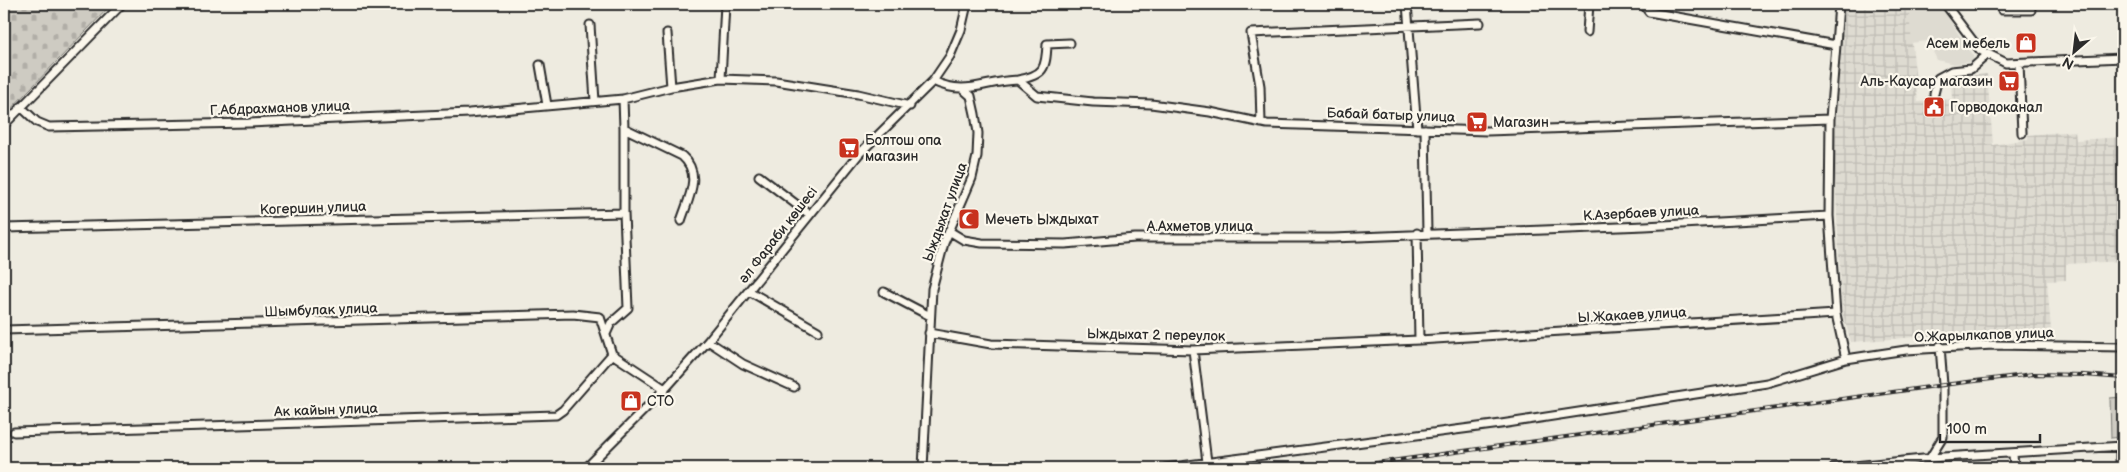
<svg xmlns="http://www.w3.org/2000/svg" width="2127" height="472" font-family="'Balsamiq Sans',sans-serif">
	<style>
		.built { fill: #dedbd1 }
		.industrial { fill: url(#industrial-grid) }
		.cemetery { fill: url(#cemetery-stones); stroke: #7c7b76 }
		.pitch { fill: #cecbc2; stroke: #7c7b76 }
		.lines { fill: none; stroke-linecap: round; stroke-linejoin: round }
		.minor-casing { stroke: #2b2b2b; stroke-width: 11 }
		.minor { stroke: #fbf7ec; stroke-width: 7 }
		.rail-casing { stroke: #2b2b2b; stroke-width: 4 }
		.rail { stroke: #fbf7ec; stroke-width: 2; stroke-dasharray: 5.5; stroke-linecap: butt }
		.labels { text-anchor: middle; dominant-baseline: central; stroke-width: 4.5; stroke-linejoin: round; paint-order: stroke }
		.poi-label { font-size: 14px; fill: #2b2b2b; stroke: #fbf7ec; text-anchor: start }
		.street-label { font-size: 14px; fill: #2b2b2b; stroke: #fbf7ec }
	</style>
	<defs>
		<pattern id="industrial-grid" width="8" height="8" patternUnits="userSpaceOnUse" patternTransform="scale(1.25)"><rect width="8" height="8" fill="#dedbd1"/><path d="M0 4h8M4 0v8" fill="none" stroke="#bfbcb4"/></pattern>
		<pattern id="cemetery-stones" width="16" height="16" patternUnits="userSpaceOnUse" patternTransform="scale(1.25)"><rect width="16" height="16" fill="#cecbc2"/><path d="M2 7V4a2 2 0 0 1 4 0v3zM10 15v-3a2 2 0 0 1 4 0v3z" fill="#b1aea7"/></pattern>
	</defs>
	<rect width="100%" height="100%" fill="#eeebe0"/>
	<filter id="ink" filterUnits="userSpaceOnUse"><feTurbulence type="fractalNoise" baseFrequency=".02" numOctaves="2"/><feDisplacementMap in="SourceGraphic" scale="10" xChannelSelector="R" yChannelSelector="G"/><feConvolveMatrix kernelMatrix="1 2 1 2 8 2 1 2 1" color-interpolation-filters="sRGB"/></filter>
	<g filter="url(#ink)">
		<path class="built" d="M 1908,4 L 1939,4 L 1973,56 L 1973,60 L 1971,62 L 1954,64 L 1937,60 L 1928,41 L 1910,43 Z
			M 4,426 L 9,468 L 4,468 Z"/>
		<path class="industrial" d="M 1843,4 L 1908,4 L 1918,102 L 1952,99 L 1951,78 L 1987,74 L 1993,145 L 2028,139 L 2028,135 L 2075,131 L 2076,140 L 2123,137 L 2123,261 L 2066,264 L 2066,280 L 2047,281 L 2051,330 L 1970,333 L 1851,342 L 1842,312 L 1834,156 Z"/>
		<path class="cemetery" d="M 4,4 L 112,4 L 4,116 Z"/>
		<path class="pitch" d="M 2123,397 L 2123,437 L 2111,438 L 2110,398 Z"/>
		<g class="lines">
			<g class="minor-casing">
				<path id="minor" d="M 1407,4 L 1417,129
					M 1643,4 L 1649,12 L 1836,45 L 1839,4
					M 1945,4 L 1980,50 L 2006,63 L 2123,58
					M 2001,4 L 2002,10 L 2031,10
					M 590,25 L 595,101
					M 1587,32 L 1589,4
					M 667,33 L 671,87
					M 2019,63 L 2022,133
					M 540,65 L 547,105
					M 721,79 L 725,4
					M 1018,80 C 1044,75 1046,69 1047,44 L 1070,43
					M 933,81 C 966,97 984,81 1018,80 L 1037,96 L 1093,102 L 1151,104 L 1210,112 L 1267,124 L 1487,131 L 1830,119
					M 1934,94 L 1938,78 L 1951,71 L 1971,69 L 1988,54
					M 623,99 L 624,128 L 682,156 C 703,174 688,199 681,221
					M 21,107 L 37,122 L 49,127 L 249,123 L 469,113 L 623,99 L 671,87 L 721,79 L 776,81 L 858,94 L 910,106
					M 1261,123 L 1260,86 L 1251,33 L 1480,23
					M 4,125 L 122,4
					M 1425,129 L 1427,233
					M 759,176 L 809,214
					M 4,228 L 624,213
					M 949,231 L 964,240 L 982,243 L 1065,244 L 1135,238 L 1333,238 L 1645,226 L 1829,216
					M 1417,233 L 1419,340
					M 749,291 L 818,331
					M 884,292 L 930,316
					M 1836,314 L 1829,216 L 1830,119 L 1836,45
					M 4,330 L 573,314 L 600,317 L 612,354
					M 929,333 L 991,344 L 1193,350 L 1419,340 L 1836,314 L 1846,359
					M 606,334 L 611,323 L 628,308 L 624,213 L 624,128
					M 708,341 L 743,364 L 794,387
					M 1193,350 L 1207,462
					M 612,354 L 665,389
					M 14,432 L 556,415 L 563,410 L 612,354
					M 2120,446 L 2120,468
					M 2013,454 L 2014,468
					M 1930,458 L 1943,437 L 1943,385 L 1940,346
					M 1914,460 L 1914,468
					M 586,468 L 665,389 L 708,341 L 859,154 L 933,81 L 950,56 L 961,30 L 967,4
					M 923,468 L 932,289 L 944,243 L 972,178 L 977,156 L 978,133 L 975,114 L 971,96 L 963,89
					M 1165,468 L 1501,424 L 1767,383 L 1846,359 L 1906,350 L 1993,345 L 2123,347
					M 1834,468 L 1943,457 L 2123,446"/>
			</g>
			<use href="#minor" class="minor"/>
			<g class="rail-casing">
				<path id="rail" d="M 1340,468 L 1951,384 L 2033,374 L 2084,375 L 2123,378"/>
			</g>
			<use href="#rail" class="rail"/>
		</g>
	</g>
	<defs>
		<g id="shop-square" transform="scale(1.125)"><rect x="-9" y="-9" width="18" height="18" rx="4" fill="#c8321e" stroke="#fbf7ec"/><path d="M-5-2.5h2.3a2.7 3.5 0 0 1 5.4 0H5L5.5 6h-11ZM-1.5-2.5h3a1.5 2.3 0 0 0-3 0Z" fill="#fff"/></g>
		<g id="supermarket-square" transform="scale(1.125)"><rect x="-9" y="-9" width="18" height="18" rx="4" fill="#c8321e" stroke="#fbf7ec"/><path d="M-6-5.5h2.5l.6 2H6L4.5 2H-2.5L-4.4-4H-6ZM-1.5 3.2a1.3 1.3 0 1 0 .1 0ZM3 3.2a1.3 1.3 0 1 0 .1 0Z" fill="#fff"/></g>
		<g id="civic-square" transform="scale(1.125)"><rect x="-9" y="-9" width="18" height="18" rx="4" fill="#c8321e" stroke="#fbf7ec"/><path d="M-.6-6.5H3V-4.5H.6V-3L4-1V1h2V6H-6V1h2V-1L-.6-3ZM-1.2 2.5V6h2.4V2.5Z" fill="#fff"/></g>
		<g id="mosque-square" transform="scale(1.125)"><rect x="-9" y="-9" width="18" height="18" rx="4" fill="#c8321e" stroke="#fbf7ec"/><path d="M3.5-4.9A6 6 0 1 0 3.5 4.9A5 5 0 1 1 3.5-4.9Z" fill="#fff"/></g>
	</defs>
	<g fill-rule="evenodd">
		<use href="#shop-square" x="2026" y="43"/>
		<use href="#supermarket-square" x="2009" y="81"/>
		<use href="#civic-square" x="1934" y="107"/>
		<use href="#supermarket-square" x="1477" y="122"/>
		<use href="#supermarket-square" x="849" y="148"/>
		<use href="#mosque-square" x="969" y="219"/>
		<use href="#shop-square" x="631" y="401"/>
	</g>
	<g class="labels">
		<g class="poi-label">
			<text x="2010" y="43" text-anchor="end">Асем мебель</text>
			<text x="1993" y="81" text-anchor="end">Аль-Каусар магазин</text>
			<text x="1950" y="107">Горводоканал</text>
			<text x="1493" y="122">Магазин</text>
			<text x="865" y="140">Болтош опа<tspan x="865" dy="16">магазин</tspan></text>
			<text x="985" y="219">Мечеть Ыждыхат</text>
			<text x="647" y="401">СТО</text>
		</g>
		<g class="street-label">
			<text transform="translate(280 108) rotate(-2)">Г.Абдрахманов улица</text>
			<text transform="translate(1391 115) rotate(2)">Бабай батыр улица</text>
			<text transform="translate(313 208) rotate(-2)">Когершин улица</text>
			<text transform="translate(945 212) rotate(-70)">Ыждыхат улица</text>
			<text transform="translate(1641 213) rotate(-3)">К.Азербаев улица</text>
			<text x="1200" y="226">А.Ахметов улица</text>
			<text transform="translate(778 235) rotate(-52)">әл Фараби көшесі</text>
			<text transform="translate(321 310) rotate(-2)">Шымбулак улица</text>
			<text transform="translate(1632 315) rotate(-3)">Ы.Жакаев улица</text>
			<text transform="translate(1156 335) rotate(1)">Ыждыхат 2 переулок</text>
			<text transform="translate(1984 335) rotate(-2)">О.Жарылкапов улица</text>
			<text transform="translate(326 410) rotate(-2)">Ак кайын улица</text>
		</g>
	</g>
	<rect width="2127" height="472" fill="none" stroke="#fbf7ec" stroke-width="20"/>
	<rect x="10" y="10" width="2107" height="452" fill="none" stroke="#2b2b2b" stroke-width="2" filter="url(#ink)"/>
	<g transform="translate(2074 52) rotate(208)" stroke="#fbf7ec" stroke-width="4" paint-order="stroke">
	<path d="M0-4L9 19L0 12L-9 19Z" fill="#2b2b2b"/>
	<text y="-8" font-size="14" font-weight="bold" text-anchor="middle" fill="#2b2b2b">N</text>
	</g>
	<path d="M1940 434v8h100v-8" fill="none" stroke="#2b2b2b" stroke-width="2.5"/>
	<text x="1947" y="434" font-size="15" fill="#2b2b2b" stroke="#fbf7ec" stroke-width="4" paint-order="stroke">100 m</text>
</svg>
